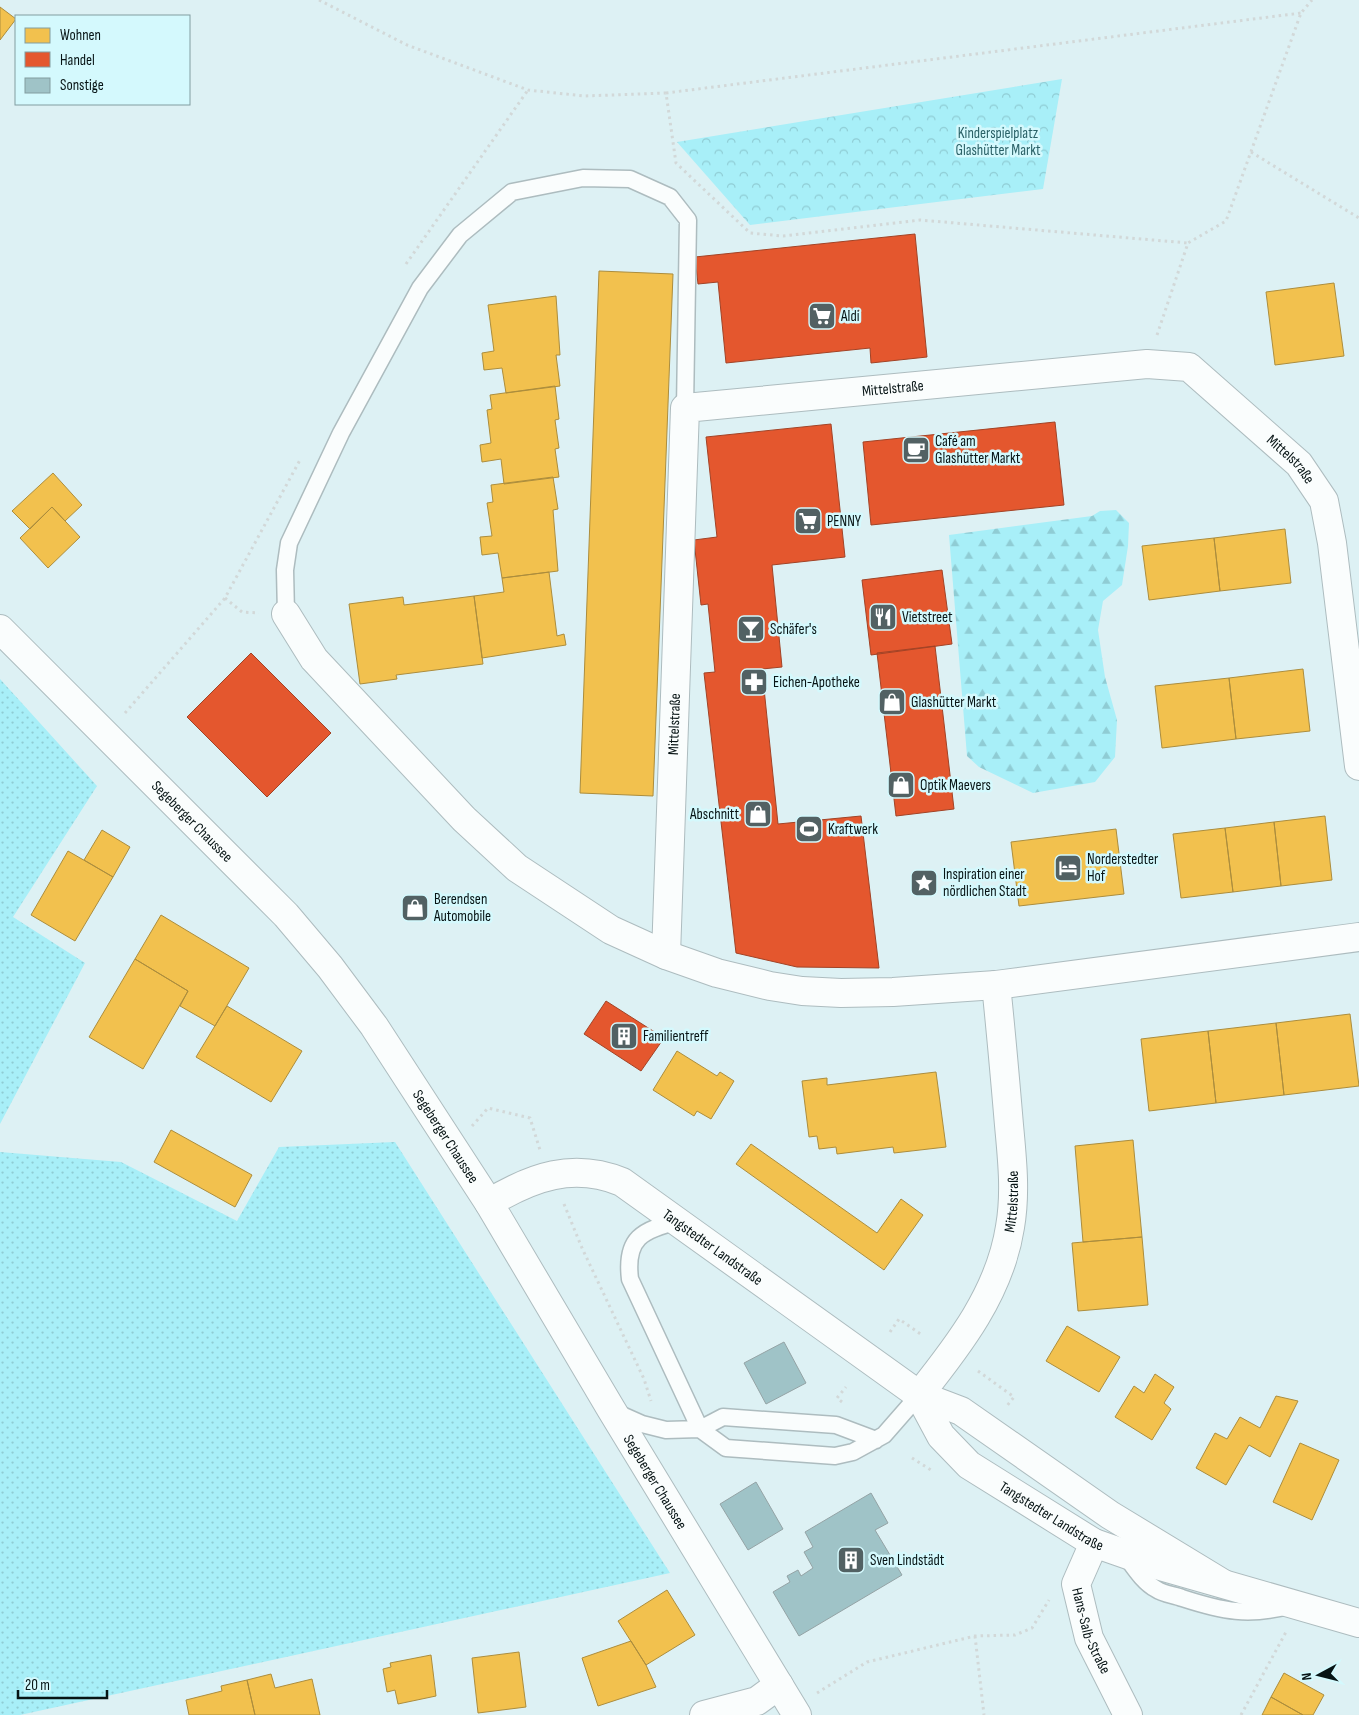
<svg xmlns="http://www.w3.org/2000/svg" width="1359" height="1715" font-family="'Sofia Sans Condensed',sans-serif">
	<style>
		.grass { fill: url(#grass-dots) }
		.forest { fill: url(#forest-firs) }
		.park { fill: url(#park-crowns) }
		.homes { fill: #f2c14e; stroke: #ac8d3d }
		.shops { fill: #e4572e; stroke: #a24326 }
		.building { fill: #9fc3c7; stroke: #94a3a5 }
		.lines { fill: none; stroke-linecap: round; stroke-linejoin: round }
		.service-casing { stroke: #adbcbf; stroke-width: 19 }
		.minor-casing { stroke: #adbcbf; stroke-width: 30 }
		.tertiary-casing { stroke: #adbcbf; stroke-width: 30 }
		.primary-casing { stroke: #adbcbf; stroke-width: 30 }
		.path { stroke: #d2d8d8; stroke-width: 3; stroke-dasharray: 2.5 4; stroke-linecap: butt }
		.service { stroke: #fafdfd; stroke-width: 16 }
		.minor { stroke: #fafdfd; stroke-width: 28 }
		.tertiary { stroke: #fafdfd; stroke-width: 28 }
		.primary { stroke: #fafdfd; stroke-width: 28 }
		.labels { text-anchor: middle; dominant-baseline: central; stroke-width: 5; stroke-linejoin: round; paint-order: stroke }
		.park-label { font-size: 15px; fill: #2a6167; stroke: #d4f9fd }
		.poi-label { font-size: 15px; fill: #071415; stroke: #d4f9fd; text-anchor: start }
		.street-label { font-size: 15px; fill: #071415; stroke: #d4f9fd }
	</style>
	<defs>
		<pattern id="grass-dots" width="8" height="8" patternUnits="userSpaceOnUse" patternTransform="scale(1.25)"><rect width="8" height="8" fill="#a8eff8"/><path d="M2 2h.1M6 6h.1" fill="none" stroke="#8fccd4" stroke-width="1.8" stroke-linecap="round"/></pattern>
		<pattern id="forest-firs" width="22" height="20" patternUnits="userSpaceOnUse" patternTransform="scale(1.25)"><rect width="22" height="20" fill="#a8eff8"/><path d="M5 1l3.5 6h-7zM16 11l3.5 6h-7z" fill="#8fccd4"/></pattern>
		<pattern id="park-crowns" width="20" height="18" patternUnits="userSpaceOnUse" patternTransform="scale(1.25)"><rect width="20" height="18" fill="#a8eff8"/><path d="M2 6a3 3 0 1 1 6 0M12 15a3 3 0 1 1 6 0" fill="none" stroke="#8fccd4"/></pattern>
	</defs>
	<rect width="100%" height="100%" fill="#ddf1f4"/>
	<path class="grass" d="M 0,679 L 97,786 L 13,917 L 85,963 L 0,1124 Z
		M 395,1142 L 670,1573 L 20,1715 L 0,1715 L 0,1152 L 121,1162 L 237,1221 L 279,1147 Z"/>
	<path class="forest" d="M 1116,510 L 1129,523 L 1128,546 L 1122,585 L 1103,601 L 1098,630 L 1105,677 L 1117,720 L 1115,757 L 1095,782 L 1033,793 L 979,767 L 967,756 L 949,535 L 1092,516 L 1100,511 Z"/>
	<path class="park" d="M 1062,79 L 1043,189 L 750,225 L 677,142 Z"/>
	<path class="homes" d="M 0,7 L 16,19 L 0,40 Z
		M 599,271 L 673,274 L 653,796 L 580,793 Z
		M 1334,283 L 1344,356 L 1275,365 L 1266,292 Z
		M 556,296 L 560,355 L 556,355 L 560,386 L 506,393 L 502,368 L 484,370 L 482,353 L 494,351 L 488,305 Z
		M 555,386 L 559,419 L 555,420 L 559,448 L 555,449 L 559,477 L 504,484 L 501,459 L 482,462 L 480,445 L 491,443 L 487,410 L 492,409 L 490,395 Z
		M 53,473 L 82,505 L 65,521 L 52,507 L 30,529 L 12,511 Z
		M 553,477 L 558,509 L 553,510 L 558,571 L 502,578 L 498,553 L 482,555 L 480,537 L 492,536 L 487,503 L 493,502 L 491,485 Z
		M 52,507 L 80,537 L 48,568 L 20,538 Z
		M 1285,529 L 1291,583 L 1220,591 L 1214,538 Z
		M 1214,538 L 1220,591 L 1149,600 L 1142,546 Z
		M 549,572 L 557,636 L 564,634 L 566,645 L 482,658 L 474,596 L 504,592 L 502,578 Z
		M 474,596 L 483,664 L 396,675 L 397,679 L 360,684 L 349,604 L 403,597 L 404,605 Z
		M 1303,669 L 1310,731 L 1236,739 L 1229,678 Z
		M 1229,678 L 1236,739 L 1162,748 L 1155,686 Z
		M 1325,816 L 1332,880 L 1281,886 L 1274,822 Z
		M 1274,822 L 1281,886 L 1233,892 L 1225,828 Z
		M 1225,828 L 1233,892 L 1181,898 L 1173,834 Z
		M 1116,829 L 1124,894 L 1019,906 L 1011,842 Z
		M 102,830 L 130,847 L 113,877 L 84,860 Z
		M 68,851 L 113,877 L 75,941 L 31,915 Z
		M 161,915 L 249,968 L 215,1026 L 180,1006 L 188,991 L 135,959 Z
		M 135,959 L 188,991 L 143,1069 L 89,1037 Z
		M 227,1006 L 302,1051 L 271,1102 L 196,1057 Z
		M 1350,1014 L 1359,1086 L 1284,1095 L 1276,1023 Z
		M 1276,1023 L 1284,1095 L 1216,1103 L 1208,1031 Z
		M 1208,1031 L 1216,1103 L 1149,1111 L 1141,1039 Z
		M 677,1051 L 717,1076 L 720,1072 L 734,1081 L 711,1119 L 697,1111 L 694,1116 L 653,1090 Z
		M 936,1072 L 946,1147 L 894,1153 L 893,1147 L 837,1154 L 836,1147 L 819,1149 L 817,1136 L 809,1137 L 802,1081 L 827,1078 L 827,1085 Z
		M 171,1130 L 252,1175 L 235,1207 L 154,1162 Z
		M 1133,1140 L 1142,1237 L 1083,1242 L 1075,1146 Z
		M 751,1144 L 877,1233 L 901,1199 L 923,1215 L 884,1270 L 736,1164 Z
		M 1142,1237 L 1148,1305 L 1078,1311 L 1072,1243 Z
		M 1067,1326 L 1120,1357 L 1099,1392 L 1046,1361 Z
		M 1155,1374 L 1174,1387 L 1164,1403 L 1171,1409 L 1152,1440 L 1115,1417 L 1134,1386 L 1144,1393 Z
		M 1276,1396 L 1298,1401 L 1270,1457 L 1249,1445 L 1226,1485 L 1196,1468 L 1215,1433 L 1227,1439 L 1240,1417 L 1260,1428 Z
		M 1300,1443 L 1339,1460 L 1312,1520 L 1273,1502 Z
		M 667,1590 L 695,1635 L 646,1665 L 618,1621 Z
		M 631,1641 L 646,1665 L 656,1687 L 598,1706 L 582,1658 Z
		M 519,1652 L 526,1707 L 478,1713 L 472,1658 Z
		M 431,1655 L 436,1696 L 398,1704 L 395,1690 L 387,1692 L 383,1669 L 391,1667 L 390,1663 Z
		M 1284,1673 L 1324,1695 L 1313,1715 L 1303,1715 L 1271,1697 Z
		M 271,1674 L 275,1688 L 312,1679 L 320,1715 L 255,1715 L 247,1680 Z
		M 247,1680 L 255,1715 L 189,1715 L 186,1700 L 222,1691 L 221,1686 Z
		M 1271,1697 L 1303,1715 L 1262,1715 Z"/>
	<path class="shops" d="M 915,234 L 927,357 L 871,363 L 870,348 L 726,363 L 718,282 L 698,284 L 695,257 Z
		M 1055,422 L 1064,505 L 871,525 L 863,442 Z
		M 831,424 L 845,557 L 772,565 L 782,667 L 762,669 L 778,824 L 861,816 L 879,968 L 797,967 L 736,953 L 704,673 L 715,672 L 708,604 L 701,605 L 694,540 L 717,537 L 706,437 Z
		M 942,570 L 952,644 L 871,655 L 862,580 Z
		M 935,646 L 954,809 L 896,816 L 877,653 Z
		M 251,653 L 331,733 L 267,797 L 187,717 Z
		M 606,1001 L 664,1038 L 641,1071 L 584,1034 Z"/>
	<path class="building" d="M 784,1342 L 806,1383 L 766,1404 L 744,1363 Z
		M 756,1482 L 783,1529 L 748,1550 L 720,1504 Z
		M 871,1493 L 888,1523 L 875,1530 L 902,1575 L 799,1636 L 773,1592 L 790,1582 L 787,1576 L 798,1570 L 801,1576 L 813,1568 L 804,1552 L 813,1547 L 805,1532 Z"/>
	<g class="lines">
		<g class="service-casing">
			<path id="service" d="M 286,614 L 285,570 L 289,543 L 341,433 L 420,288 L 460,235 L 512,192 L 583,178 L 630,179 L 670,197 L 688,220 L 685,408
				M 679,1221 C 642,1230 625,1238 630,1279 L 700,1429 L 726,1448 L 835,1456 L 853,1452 L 884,1435 L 919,1395
				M 615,1412 L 642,1424 L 666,1430 L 700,1429 L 723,1417 L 836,1425 L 876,1440
				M 1125,1555 C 1134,1567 1143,1582 1156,1589 C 1163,1594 1174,1595 1182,1598 C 1222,1611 1249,1617 1291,1605"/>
		</g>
		<g class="minor-casing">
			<g id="minor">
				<path d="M 286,614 L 314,659 L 464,819 L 517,868 L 611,930 L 666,955 L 717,973 L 770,986 L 802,991 L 841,993 L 893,992 L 996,985 L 1359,937"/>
				<path id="s1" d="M 666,955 L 685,408 L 1147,364 L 1189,367 L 1299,464 L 1324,501 L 1332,543 L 1359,766"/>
				<path id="s2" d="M 919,1395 C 959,1345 1000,1292 1010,1227 C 1016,1193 1012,1158 1009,1125 C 1005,1078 1001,1031 996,985"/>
				<path id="s3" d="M 1094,1543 L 1076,1584 L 1089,1638 L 1128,1715"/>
				<path d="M 704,1715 L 757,1701 L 779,1685"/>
			</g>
		</g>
		<g class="tertiary-casing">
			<g id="tertiary">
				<path id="s4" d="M 489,1203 C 532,1177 573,1162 622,1182 L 919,1395 L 961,1411 L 1110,1515 L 1222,1583"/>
				<path id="s5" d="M 919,1395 L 941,1436 L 969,1465 L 1094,1543 L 1157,1565 L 1359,1623"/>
			</g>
		</g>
		<g class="primary-casing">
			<g id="primary">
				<path id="s6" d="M 0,629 L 286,915 L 330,967 L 374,1026 L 489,1203 L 611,1409 L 797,1715"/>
			</g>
		</g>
		<path class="path" d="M 319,0 L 407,45 L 528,90 L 584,96 L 666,93 L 676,163 L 750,233 L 783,236 L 920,220 L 1188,243
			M 666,93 L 1301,13
			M 1251,152 L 1359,218
			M 406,264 L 528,90
			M 1157,335 L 1188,243 L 1226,221 L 1301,13 L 1312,0
			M 225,598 L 242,612 L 259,613
			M 125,713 L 225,598 L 300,460
			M 472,1126 L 488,1108 L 530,1118 L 540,1150
			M 564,1204 L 582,1248 L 644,1379 L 651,1401
			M 890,1332 L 899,1319 L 922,1335
			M 978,1371 L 1014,1397 L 1006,1407
			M 842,1402 L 837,1398 L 846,1387
			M 912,1458 L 931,1470
			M 975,1636 L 984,1715
			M 817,1693 L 867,1662 L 975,1636 L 1015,1635 L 1032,1628 L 1049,1600
			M 1241,1715 L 1286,1632"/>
		<use href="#service" class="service"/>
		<use href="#minor" class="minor"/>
		<use href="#tertiary" class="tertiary"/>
		<use href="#primary" class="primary"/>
	</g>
	<defs>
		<g id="supermarket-square" transform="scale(1.4375)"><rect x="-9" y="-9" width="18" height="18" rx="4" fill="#526163" stroke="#d4f9fd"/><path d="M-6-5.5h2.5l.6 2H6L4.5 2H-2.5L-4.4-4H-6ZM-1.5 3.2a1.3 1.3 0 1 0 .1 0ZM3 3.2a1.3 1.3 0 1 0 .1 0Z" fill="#fff"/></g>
		<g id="cafe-square" transform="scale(1.4375)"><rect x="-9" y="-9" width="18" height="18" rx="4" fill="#526163" stroke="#d4f9fd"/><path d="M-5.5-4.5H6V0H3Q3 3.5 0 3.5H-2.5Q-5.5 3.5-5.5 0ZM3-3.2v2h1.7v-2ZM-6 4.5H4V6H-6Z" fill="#fff"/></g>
		<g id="restaurant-square" transform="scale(1.4375)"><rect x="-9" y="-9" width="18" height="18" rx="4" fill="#526163" stroke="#d4f9fd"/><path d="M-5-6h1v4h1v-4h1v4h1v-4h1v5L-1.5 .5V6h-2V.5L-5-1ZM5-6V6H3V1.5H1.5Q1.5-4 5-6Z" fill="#fff"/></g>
		<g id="bar-square" transform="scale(1.4375)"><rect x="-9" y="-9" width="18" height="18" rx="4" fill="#526163" stroke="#d4f9fd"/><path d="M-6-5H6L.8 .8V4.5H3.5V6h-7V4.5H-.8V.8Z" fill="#fff"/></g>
		<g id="pharmacy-square" transform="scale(1.4375)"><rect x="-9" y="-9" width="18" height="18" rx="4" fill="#526163" stroke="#d4f9fd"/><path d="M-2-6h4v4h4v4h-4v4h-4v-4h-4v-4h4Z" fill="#fff"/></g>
		<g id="shop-square" transform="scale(1.4375)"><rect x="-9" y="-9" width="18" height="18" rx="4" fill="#526163" stroke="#d4f9fd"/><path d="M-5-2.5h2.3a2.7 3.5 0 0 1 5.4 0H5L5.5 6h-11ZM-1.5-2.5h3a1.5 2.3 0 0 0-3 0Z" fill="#fff"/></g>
		<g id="stadium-square" transform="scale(1.4375)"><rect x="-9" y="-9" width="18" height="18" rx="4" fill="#526163" stroke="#d4f9fd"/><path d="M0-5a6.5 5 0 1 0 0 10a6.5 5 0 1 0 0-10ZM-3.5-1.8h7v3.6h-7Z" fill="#fff"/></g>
		<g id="hotel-square" transform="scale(1.4375)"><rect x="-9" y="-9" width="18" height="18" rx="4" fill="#526163" stroke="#d4f9fd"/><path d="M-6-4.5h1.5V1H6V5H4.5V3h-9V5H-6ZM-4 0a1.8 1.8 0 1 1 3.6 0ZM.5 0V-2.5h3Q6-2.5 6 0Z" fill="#fff"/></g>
		<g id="sight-square" transform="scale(1.4375)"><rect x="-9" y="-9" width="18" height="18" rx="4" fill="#526163" stroke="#d4f9fd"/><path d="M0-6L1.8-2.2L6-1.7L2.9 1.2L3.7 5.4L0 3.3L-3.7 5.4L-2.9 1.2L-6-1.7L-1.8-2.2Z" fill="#fff"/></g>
		<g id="building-square" transform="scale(1.4375)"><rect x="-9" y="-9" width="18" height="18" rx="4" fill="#526163" stroke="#d4f9fd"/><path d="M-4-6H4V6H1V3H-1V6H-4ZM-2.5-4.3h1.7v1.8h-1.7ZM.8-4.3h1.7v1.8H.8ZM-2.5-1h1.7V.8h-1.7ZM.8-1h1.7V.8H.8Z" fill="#fff"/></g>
	</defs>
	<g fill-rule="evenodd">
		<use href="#supermarket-square" x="822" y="316"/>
		<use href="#cafe-square" x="916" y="450"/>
		<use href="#supermarket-square" x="808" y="521"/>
		<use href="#restaurant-square" x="883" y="617"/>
		<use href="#bar-square" x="751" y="629"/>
		<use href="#pharmacy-square" x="754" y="682"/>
		<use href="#shop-square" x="892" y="702"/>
		<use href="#shop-square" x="901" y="785"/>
		<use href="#shop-square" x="758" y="814"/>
		<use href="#stadium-square" x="809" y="829"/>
		<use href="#hotel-square" x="1068" y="868"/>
		<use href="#sight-square" x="924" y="883"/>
		<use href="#shop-square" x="415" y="908"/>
		<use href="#building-square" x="624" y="1036"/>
		<use href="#building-square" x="851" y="1560"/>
	</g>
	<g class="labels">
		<g class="park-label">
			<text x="998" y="133">Kinderspielplatz<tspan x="998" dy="17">Glashütter Markt</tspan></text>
		</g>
		<g class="poi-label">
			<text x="841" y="316">Aldi</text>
			<text x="935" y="441">Café am<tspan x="935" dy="17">Glashütter Markt</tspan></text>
			<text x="827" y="521">PENNY</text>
			<text x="902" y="617">Vietstreet</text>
			<text x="770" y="629">Schäfer's</text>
			<text x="773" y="682">Eichen-Apotheke</text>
			<text x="911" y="702">Glashütter Markt</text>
			<text x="920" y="785">Optik Maevers</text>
			<text x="739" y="814" text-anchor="end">Abschnitt</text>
			<text x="828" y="829">Kraftwerk</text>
			<text x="1087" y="859">Norderstedter<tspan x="1087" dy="17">Hof</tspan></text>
			<text x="943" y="874">Inspiration einer<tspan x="943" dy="17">nördlichen Stadt</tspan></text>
			<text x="434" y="899">Berendsen<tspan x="434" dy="17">Automobile</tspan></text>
			<text x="643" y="1036">Familientreff</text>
			<text x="870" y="1560">Sven Lindstädt</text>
		</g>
		<g class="street-label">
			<text stroke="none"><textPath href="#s1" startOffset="756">Mittelstraße</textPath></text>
			<text stroke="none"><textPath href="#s1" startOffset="1191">Mittelstraße</textPath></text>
			<text stroke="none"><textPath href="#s1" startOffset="231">Mittelstraße</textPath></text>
			<text stroke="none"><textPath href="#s6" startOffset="272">Segeberger Chaussee</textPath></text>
			<text stroke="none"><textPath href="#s6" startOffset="678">Segeberger Chaussee</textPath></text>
			<text stroke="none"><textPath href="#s2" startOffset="219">Mittelstraße</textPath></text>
			<text stroke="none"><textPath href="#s4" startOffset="252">Tangstedter Landstraße</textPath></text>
			<text stroke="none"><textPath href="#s6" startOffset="1082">Segeberger Chaussee</textPath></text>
			<text stroke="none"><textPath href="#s5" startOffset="184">Tangstedter Landstraße</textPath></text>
			<text stroke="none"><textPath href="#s3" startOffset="94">Hans-Salb-Straße</textPath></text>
		</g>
	</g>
	<rect x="15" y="15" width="175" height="90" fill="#d4f9fd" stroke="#829da0"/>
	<rect x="25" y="28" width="25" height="15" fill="#f2c14e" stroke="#829da0"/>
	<text x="60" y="40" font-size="15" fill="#071415">Wohnen</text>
	<rect x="25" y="52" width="25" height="15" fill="#e4572e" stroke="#829da0"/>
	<text x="60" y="65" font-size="15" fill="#071415">Handel</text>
	<rect x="25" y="78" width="25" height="15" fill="#9fc3c7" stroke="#829da0"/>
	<text x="60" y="90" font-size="15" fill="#071415">Sonstige</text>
	<g transform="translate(1319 1675) rotate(263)" stroke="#d4f9fd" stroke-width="4" paint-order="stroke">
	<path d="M0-4L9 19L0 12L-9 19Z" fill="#071415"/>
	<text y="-8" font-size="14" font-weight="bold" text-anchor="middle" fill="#071415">N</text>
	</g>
	<path d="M18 1690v8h89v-8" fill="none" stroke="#071415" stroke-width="2.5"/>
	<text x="25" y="1690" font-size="15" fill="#071415" stroke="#d4f9fd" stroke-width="4" paint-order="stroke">20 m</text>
</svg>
